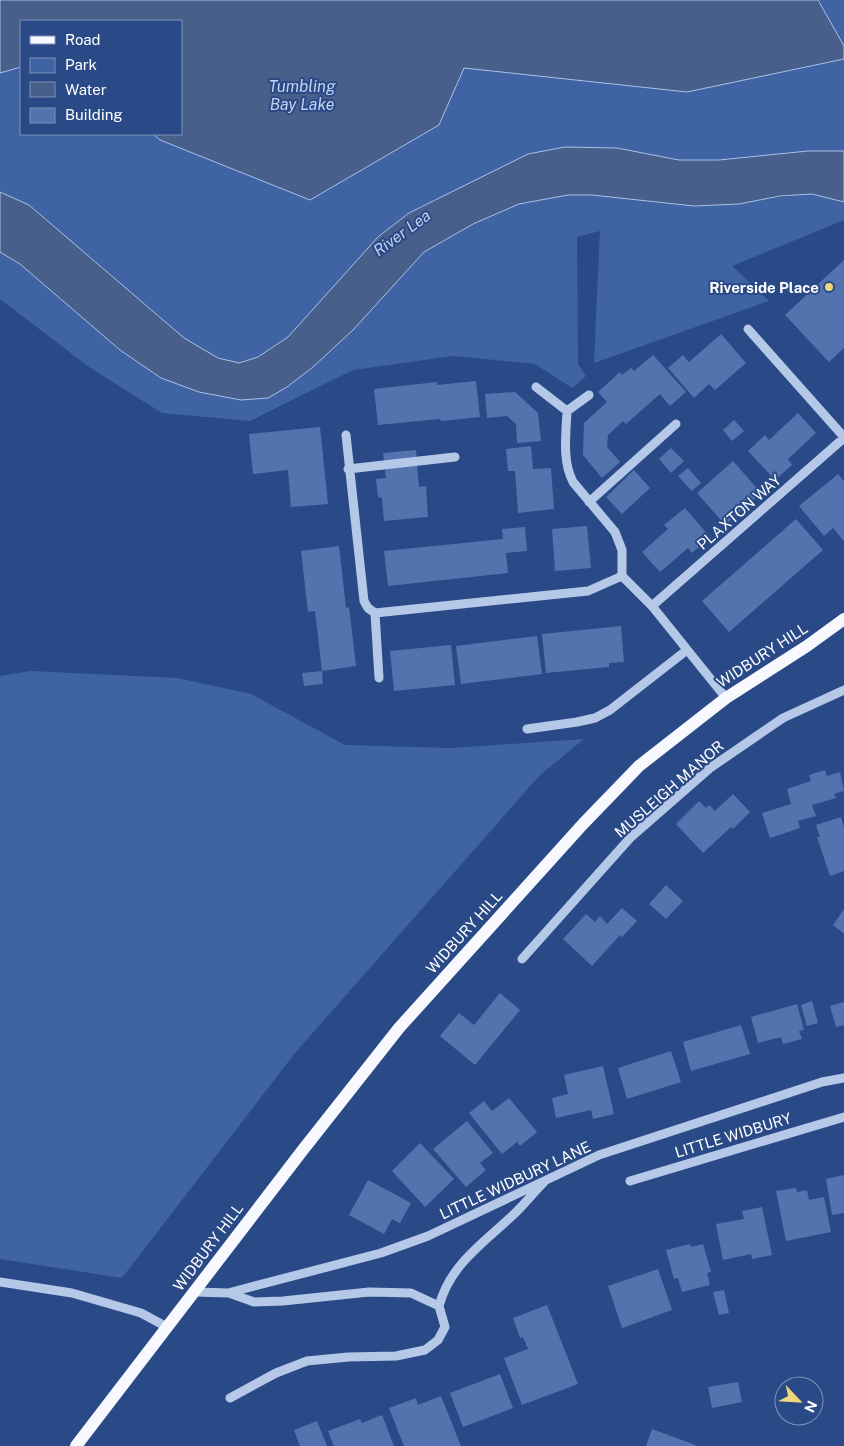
<svg xmlns="http://www.w3.org/2000/svg" width="844" height="1446" font-family="'Public Sans',sans-serif">
	<style>
		.green { fill: #3f63a3 }
		.water { fill: #495f8b; stroke: #abc2e8 }
		.building { fill: #5373ae }
		.lines { fill: none; stroke-linecap: round; stroke-linejoin: round }
		.minor { stroke: #b6c8e8; stroke-width: 9 }
		.major { stroke: #f8f9fe; stroke-width: 12 }
		.poi-dot { fill: #eed77d; stroke: #2a4a87; stroke-width: 2 }
		.labels { text-anchor: middle; dominant-baseline: central; stroke-width: 4; stroke-linejoin: round; paint-order: stroke }
		.poi-label { font-size: 15px; font-weight: bold; fill: #fff; stroke: #2a4a87; text-anchor: end }
		.street-label { font-size: 15px; fill: #fff; stroke: #2a4a87 }
		.water-label { font-size: 16px; font-style: italic; fill: #c2d2ef; stroke: #2a4a87 }
	</style>
	<rect width="100%" height="100%" fill="#2a4a87"/>
	<path class="green" d="M 818,0 L 844,0 L 844,46 Z
		M 844,59 L 844,151 L 808,151 L 719,160 L 679,160 L 617,148 L 528,154 L 409,213 L 378,237 L 288,337 L 258,357 L 239,363 L 218,358 L 184,338 L 29,205 L 0,192 L 0,73 L 21,67 L 21,134 L 153,134 L 160,140 L 310,200 L 438,125 L 464,67 L 686,92 Z
		M 812,194 L 844,202 L 844,220 L 732,266 L 769,301 L 594,363 L 600,231 L 577,237 L 578,364 L 586,376 L 572,388 L 535,364 L 453,356 L 353,370 L 250,421 L 162,413 L 89,367 L 0,299 L 0,252 L 20,264 L 120,350 L 161,378 L 241,400 L 267,398 L 287,387 L 313,367 L 353,330 L 424,252 L 473,224 L 519,204 L 568,195 L 592,195 L 694,206 Z
		M 31,671 L 177,678 L 251,694 L 345,745 L 452,748 L 584,739 L 539,776 L 295,1053 L 122,1278 L 0,1259 L 0,676 Z"/>
	<path class="water" d="M 0,0 L 818,0 L 844,46 L 844,59 L 687,92 L 464,68 L 439,125 L 310,200 L 160,140 L 153,134 L 181,134 L 181,21 L 21,21 L 21,67 L 0,73 Z
		M 565,147 L 617,148 L 679,160 L 719,160 L 808,151 L 844,151 L 844,202 L 812,194 L 780,196 L 739,204 L 694,206 L 592,195 L 568,195 L 519,204 L 473,224 L 424,252 L 353,330 L 313,367 L 287,387 L 268,398 L 241,400 L 199,392 L 161,378 L 120,350 L 20,264 L 0,252 L 0,192 L 29,205 L 184,338 L 218,358 L 239,363 L 258,357 L 288,337 L 378,237 L 409,213 L 528,154 Z"/>
	<path class="building" d="M 844,260 L 844,348 L 829,362 L 785,315 Z
		M 721,334 L 746,363 L 715,390 L 709,384 L 694,398 L 668,368 L 683,355 L 689,362 Z
		M 653,355 L 686,392 L 670,406 L 660,394 L 626,424 L 623,421 L 608,435 L 607,447 L 620,462 L 602,478 L 583,455 L 584,423 L 607,402 L 598,392 L 620,372 L 622,375 L 631,368 L 634,371 Z
		M 476,381 L 480,417 L 441,421 L 440,419 L 378,425 L 374,389 L 437,382 L 437,385 Z
		M 515,392 L 538,413 L 541,441 L 517,443 L 516,424 L 507,416 L 487,418 L 485,394 Z
		M 798,413 L 816,433 L 788,459 L 792,465 L 775,480 L 748,451 L 765,435 L 769,440 Z
		M 734,420 L 744,431 L 732,441 L 723,430 Z
		M 320,427 L 328,504 L 291,507 L 288,470 L 253,474 L 249,434 Z
		M 531,446 L 533,469 L 551,468 L 554,509 L 518,513 L 515,471 L 508,471 L 506,449 Z
		M 671,448 L 684,461 L 671,473 L 659,459 Z
		M 416,450 L 419,487 L 426,486 L 428,517 L 384,521 L 382,498 L 378,497 L 376,479 L 386,478 L 383,453 Z
		M 733,461 L 761,493 L 725,525 L 697,493 Z
		M 688,468 L 701,483 L 692,491 L 678,476 Z
		M 634,470 L 650,488 L 622,514 L 606,497 Z
		M 838,474 L 844,481 L 844,541 L 833,528 L 824,536 L 799,506 Z
		M 685,508 L 710,537 L 692,553 L 688,548 L 660,572 L 642,552 L 668,529 L 664,525 Z
		M 796,519 L 823,550 L 729,632 L 702,601 Z
		M 587,526 L 591,568 L 555,571 L 552,529 Z
		M 525,527 L 527,551 L 506,553 L 508,573 L 388,586 L 384,551 L 503,539 L 502,529 Z
		M 339,546 L 346,608 L 349,607 L 356,666 L 322,671 L 315,611 L 308,612 L 301,551 Z
		M 621,626 L 624,662 L 609,663 L 609,667 L 546,673 L 542,634 Z
		M 537,636 L 542,674 L 461,684 L 456,646 Z
		M 451,645 L 455,685 L 394,691 L 390,651 Z
		M 322,671 L 323,684 L 304,686 L 302,673 Z
		M 825,770 L 827,776 L 840,772 L 844,791 L 834,794 L 836,798 L 812,805 L 816,816 L 798,821 L 800,828 L 770,838 L 762,813 L 791,804 L 787,789 L 811,781 L 809,775 Z
		M 733,794 L 750,812 L 733,829 L 731,827 L 703,853 L 676,824 L 699,801 L 706,808 L 709,805 L 715,811 Z
		M 841,817 L 844,827 L 844,871 L 830,876 L 817,837 L 820,837 L 816,825 Z
		M 666,885 L 683,901 L 666,919 L 649,904 Z
		M 622,908 L 637,921 L 622,937 L 620,935 L 592,966 L 563,939 L 586,914 L 595,922 L 600,916 L 607,924 Z
		M 844,909 L 844,934 L 833,925 Z
		M 500,993 L 520,1010 L 475,1065 L 440,1036 L 459,1013 L 474,1025 Z
		M 812,1001 L 818,1023 L 807,1026 L 801,1005 Z
		M 844,1002 L 844,1025 L 836,1027 L 830,1006 Z
		M 797,1004 L 804,1030 L 799,1031 L 802,1039 L 783,1044 L 781,1037 L 758,1043 L 751,1017 Z
		M 741,1025 L 750,1054 L 691,1071 L 683,1042 Z
		M 671,1051 L 681,1082 L 627,1099 L 618,1068 Z
		M 603,1066 L 614,1114 L 593,1119 L 591,1110 L 556,1118 L 552,1098 L 568,1094 L 564,1075 Z
		M 509,1098 L 537,1132 L 520,1146 L 517,1142 L 502,1154 L 469,1113 L 484,1101 L 492,1111 Z
		M 467,1121 L 493,1153 L 480,1163 L 486,1170 L 466,1187 L 433,1149 Z
		M 420,1143 L 454,1179 L 425,1207 L 392,1171 Z
		M 844,1175 L 844,1213 L 832,1215 L 826,1179 Z
		M 368,1180 L 411,1203 L 400,1223 L 392,1219 L 384,1234 L 349,1215 Z
		M 796,1188 L 797,1192 L 807,1190 L 809,1200 L 824,1197 L 831,1232 L 786,1241 L 776,1191 Z
		M 762,1207 L 772,1255 L 752,1259 L 751,1254 L 723,1260 L 716,1224 L 744,1219 L 742,1211 Z
		M 690,1244 L 691,1247 L 703,1244 L 711,1272 L 707,1273 L 710,1285 L 682,1292 L 678,1278 L 674,1279 L 666,1250 Z
		M 658,1269 L 672,1310 L 622,1328 L 608,1286 Z
		M 724,1290 L 729,1313 L 719,1315 L 713,1292 Z
		M 547,1305 L 578,1384 L 522,1405 L 504,1358 L 528,1349 L 523,1337 L 520,1338 L 513,1318 Z
		M 500,1374 L 513,1408 L 463,1427 L 450,1393 Z
		M 738,1382 L 742,1402 L 712,1408 L 708,1387 Z
		M 441,1396 L 461,1446 L 404,1446 L 389,1408 L 416,1398 L 418,1405 Z
		M 382,1415 L 394,1446 L 334,1446 L 328,1431 L 360,1419 L 362,1423 Z
		M 317,1421 L 327,1446 L 300,1446 L 294,1430 Z
		M 652,1429 L 698,1446 L 646,1446 Z"/>
	<g class="lines">
		<path class="minor" d="M 748,329 L 844,437
			M 536,387 L 567,411 L 589,395
			M 567,411 C 566,435 562,461 573,482 L 615,532 L 622,550 L 622,576 L 652,606 L 726,698
			M 346,435 L 364,601 L 368,608 L 375,613 L 379,678
			M 348,469 L 455,457
			M 589,502 L 676,424
			M 652,606 L 844,438
			M 375,613 L 588,591 L 622,576
			M 527,729 L 577,722 L 595,718 L 610,710 L 687,650
			M 522,959 L 631,837 L 710,768 L 783,718 L 844,690
			M 630,1181 L 844,1117
			M 0,1282 L 72,1293 L 141,1313 L 167,1327
			M 195,1292 L 228,1293 L 381,1253 L 428,1236 L 599,1155 L 822,1082 L 844,1078
			M 229,1293 L 254,1302 L 283,1301 L 369,1292 L 411,1293 L 439,1306 C 450,1265 482,1244 512,1216 C 523,1206 533,1193 544,1182
			M 230,1398 L 276,1373 L 307,1361 L 348,1357 L 396,1356 L 425,1350 L 438,1340 L 445,1327 L 439,1306"/>
		<path class="major" d="M 76,1446 L 302,1151 L 399,1028 L 583,824 L 639,766 L 726,698 L 807,646 L 844,619"/>
	</g>
	<circle class="poi-dot" cx="829" cy="287" r="5"/>
	<g class="labels">
		<g class="poi-label">
			<text x="819" y="287">Riverside Place</text>
		</g>
		<g class="street-label">
			<text transform="translate(739 512) rotate(-41)">PLAXTON WAY</text>
			<text transform="translate(762 655) rotate(-33)">WIDBURY HILL</text>
			<text transform="translate(669 789) rotate(-41)">MUSLEIGH MANOR</text>
			<text transform="translate(464 932) rotate(-48)">WIDBURY HILL</text>
			<text transform="translate(733 1135) rotate(-17)">LITTLE WIDBURY</text>
			<text transform="translate(515 1180) rotate(-25)">LITTLE WIDBURY LANE</text>
			<text transform="translate(208 1247) rotate(-53)">WIDBURY HILL</text>
		</g>
		<g class="water-label">
			<text x="302" y="86">Tumbling<tspan x="302" dy="18">Bay Lake</tspan></text>
			<text transform="translate(402 233) rotate(-36)">River Lea</text>
		</g>
	</g>
	<rect x="20" y="20" width="162" height="115" fill="#2a4a87" stroke="#7f92b7"/>
	<rect x="30" y="36" width="25" height="8" fill="#f8f9fe" stroke="#7f92b7"/>
	<text x="65" y="45" font-size="15" fill="#ffffff">Road</text>
	<rect x="30" y="58" width="25" height="15" fill="#3f63a3" stroke="#7f92b7"/>
	<text x="65" y="70" font-size="15" fill="#ffffff">Park</text>
	<rect x="30" y="82" width="25" height="15" fill="#495f8b" stroke="#7f92b7"/>
	<text x="65" y="95" font-size="15" fill="#ffffff">Water</text>
	<rect x="30" y="108" width="25" height="15" fill="#5373ae" stroke="#7f92b7"/>
	<text x="65" y="120" font-size="15" fill="#ffffff">Building</text>
	<g transform="translate(799 1401) rotate(115)"><circle r="24" fill="#2a4a87" stroke="#7f92b7"/>
	<path d="M0-4L9 19L0 12L-9 19Z" fill="#eed77d"/>
	<text y="-8" font-size="14" font-weight="bold" text-anchor="middle" fill="#ffffff">N</text>
	</g>
</svg>
